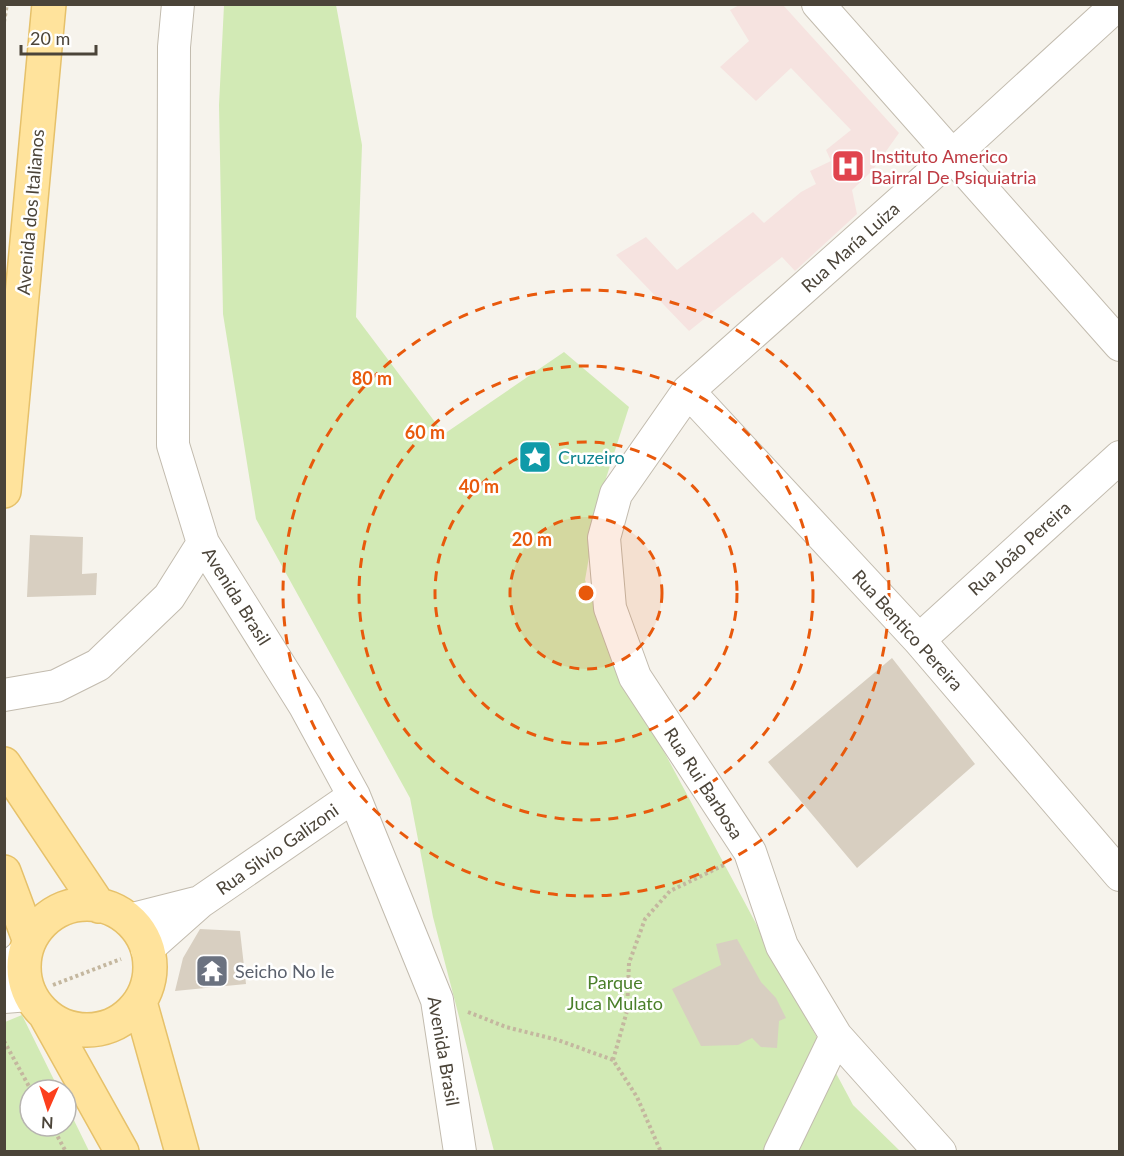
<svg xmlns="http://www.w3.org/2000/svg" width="1124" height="1156" font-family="Lato,sans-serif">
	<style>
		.medical { fill: #f6e3e0 }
		.green { fill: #d2eab5 }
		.building { fill: #d8cfc1 }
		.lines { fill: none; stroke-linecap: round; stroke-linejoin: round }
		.minor-casing { stroke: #c2bbae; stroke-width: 34 }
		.major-casing { stroke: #e6c16a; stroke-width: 36 }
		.path { stroke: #c4b79f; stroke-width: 4; stroke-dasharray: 3 3; stroke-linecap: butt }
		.minor { stroke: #fff; stroke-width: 32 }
		.major { stroke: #ffe39c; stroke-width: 33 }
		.ring { fill: none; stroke: #e8590c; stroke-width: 3; stroke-dasharray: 10 8 }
		.labels { text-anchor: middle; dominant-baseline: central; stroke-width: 5; stroke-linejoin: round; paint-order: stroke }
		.health-label { font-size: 18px; fill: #be3a42; stroke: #fff; text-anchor: start }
		.street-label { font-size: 18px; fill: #4b4439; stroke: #fff }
		.culture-label { font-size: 18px; fill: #0d838f; stroke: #fff; text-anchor: start }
		.worship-label { font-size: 18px; fill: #5b616d; stroke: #fff; text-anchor: start }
		.park-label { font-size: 18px; fill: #4a7f2a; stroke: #fff }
		.centre { fill: #e8590c; stroke: #fff; stroke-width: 3 }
		.ring-label { font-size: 18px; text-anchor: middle; font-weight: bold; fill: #e8590c; stroke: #fff; stroke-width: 5; stroke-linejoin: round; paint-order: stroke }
	</style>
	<rect width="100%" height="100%" fill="#f6f3ec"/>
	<path class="medical" d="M 741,4 L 783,5 L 899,133 L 872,171 L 852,190 L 857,214 L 795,271 L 782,257 L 689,331 L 616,255 L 646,237 L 677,270 L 753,212 L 764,223 L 801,192 L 816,184 L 810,171 L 831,161 L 826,150 L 851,130 L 791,68 L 756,101 L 720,67 L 749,41 L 730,10 Z"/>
	<path class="green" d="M 224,5 L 336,5 L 362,145 L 356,317 L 444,434 L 564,352 L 629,407 L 599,500 L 585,580 L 622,673 L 853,1105 L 900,1151 L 494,1151 L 433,917 L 410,798 L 256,519 L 223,314 L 219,105 Z
		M 22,1015 L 59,1090 L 30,1090 L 30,1126 L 66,1126 L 66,1104 L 89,1151 L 5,1151 L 5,1022 Z"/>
	<path class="building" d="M 30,535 L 83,537 L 82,574 L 97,573 L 96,595 L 27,597 Z
		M 892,658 L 975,764 L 857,868 L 768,762 Z
		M 200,929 L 240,931 L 246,984 L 175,991 L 183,958 Z
		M 737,939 L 761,982 L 776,998 L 786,1018 L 779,1021 L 777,1048 L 761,1047 L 752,1038 L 738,1045 L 701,1046 L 672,989 L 721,965 L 716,944 Z"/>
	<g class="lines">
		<g class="minor-casing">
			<path id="minor" d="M 178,4 L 174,47 L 173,445 L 203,543 L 305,706 L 354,796 L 437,1000 L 460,1152
				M 818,4 L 1120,345
				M 688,391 L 919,640 L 1120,875
				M 919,640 L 1120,457
				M 4,695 L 56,686 L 98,665 L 169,597 L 203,543
				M 129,920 L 196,903
				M 147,949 L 200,902 L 354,796
				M 4,971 L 24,954
				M 4,997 L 29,995
				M 780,1152 L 836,1036
				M 940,1152 L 836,1036 L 782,946 L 750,852 L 635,677 L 610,608 L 604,538 L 616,494 L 688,391 L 952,156 L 1118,4"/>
		</g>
		<g class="major-casing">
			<path id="major" d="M 4,491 L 49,4
				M 4,764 L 99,906
				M 4,872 L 29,939
				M24 967a63 63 0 1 1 126 0a63 63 0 1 1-126 0Z
				M 140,1002 L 182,1152
				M 46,1016 L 122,1152"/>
		</g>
		<path class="path" d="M 4,22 L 7,4
			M 53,985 L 121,959
			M 468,1012 L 506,1027 L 558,1040 L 613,1060 L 637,1097 L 661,1152
			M 4,1041 L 31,1090
			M 613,1060 L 627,1011 L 629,963 L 645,919 L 670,891 L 726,864
			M 52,1126 L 66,1152"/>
		<use href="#minor" class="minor"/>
		<use href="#major" class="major"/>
	</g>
	<circle cx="586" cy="593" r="76" fill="#e8590c" fill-opacity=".12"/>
	<g class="ring">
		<circle cx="586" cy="593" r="76"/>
		<circle cx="586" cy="593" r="151"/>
		<circle cx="586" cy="593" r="227"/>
		<circle cx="586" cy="593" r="303"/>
	</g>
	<defs>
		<g id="hospital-square" transform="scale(1.725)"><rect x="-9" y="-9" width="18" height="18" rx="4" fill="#e0444e" stroke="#fff"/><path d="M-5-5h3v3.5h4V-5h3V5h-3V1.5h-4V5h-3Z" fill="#fff"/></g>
		<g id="sight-square" transform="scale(1.725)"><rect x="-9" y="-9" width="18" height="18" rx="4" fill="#0f9aa8" stroke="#fff"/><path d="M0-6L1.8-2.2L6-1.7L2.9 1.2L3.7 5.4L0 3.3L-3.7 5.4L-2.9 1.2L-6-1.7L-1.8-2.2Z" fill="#fff"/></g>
		<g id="temple-square" transform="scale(1.725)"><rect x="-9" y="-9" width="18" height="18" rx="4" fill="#6b7280" stroke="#fff"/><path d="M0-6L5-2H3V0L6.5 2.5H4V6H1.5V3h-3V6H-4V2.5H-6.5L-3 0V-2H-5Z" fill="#fff"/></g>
	</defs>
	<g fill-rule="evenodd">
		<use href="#hospital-square" x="848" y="166"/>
		<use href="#sight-square" x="535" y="457"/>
		<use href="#temple-square" x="212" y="971"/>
	</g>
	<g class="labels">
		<g class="health-label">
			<text x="871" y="156">Instituto Americo<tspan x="871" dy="21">Bairral De Psiquiatria</tspan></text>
		</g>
		<g class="street-label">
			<text transform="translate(30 212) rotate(-85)">Avenida dos Italianos</text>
			<text transform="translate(850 247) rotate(-42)">Rua María Luiza</text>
			<text transform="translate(1019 548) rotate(-42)">Rua João Pereira</text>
			<text transform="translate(237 596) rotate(58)">Avenida Brasil</text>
			<text transform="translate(908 630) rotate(48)">Rua Bentico Pereira</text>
			<text transform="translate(704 783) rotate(57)">Rua Rui Barbosa</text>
			<text transform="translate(277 849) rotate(-35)">Rua Silvio Galizoni</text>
			<text transform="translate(444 1051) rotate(80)">Avenida Brasil</text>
		</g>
		<g class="culture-label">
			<text x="558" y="457">Cruzeiro</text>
		</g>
		<g class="worship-label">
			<text x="235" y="971">Seicho No Ie</text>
		</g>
		<g class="park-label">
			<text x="615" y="982">Parque<tspan x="615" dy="21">Juca Mulato</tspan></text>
		</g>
	</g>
	<circle cx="586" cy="593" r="9" class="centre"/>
	<g class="ring-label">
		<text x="372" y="385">80 m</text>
		<text x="425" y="439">60 m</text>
		<text x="479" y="493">40 m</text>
		<text x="532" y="546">20 m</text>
	</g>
	<rect width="1124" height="1156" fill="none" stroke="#4b4439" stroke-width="12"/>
	<g transform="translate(48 1108) rotate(183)"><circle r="28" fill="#ffffff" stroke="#b7b4b0" stroke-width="1.5"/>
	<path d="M0-4.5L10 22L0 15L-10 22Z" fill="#fc3f1d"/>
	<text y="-9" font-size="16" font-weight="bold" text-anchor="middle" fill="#4b4439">N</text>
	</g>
	<path d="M21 45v9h75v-9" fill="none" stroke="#4b4439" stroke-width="3"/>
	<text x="30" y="45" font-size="18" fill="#4b4439" stroke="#ffffff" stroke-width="4.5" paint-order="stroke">20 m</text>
</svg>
